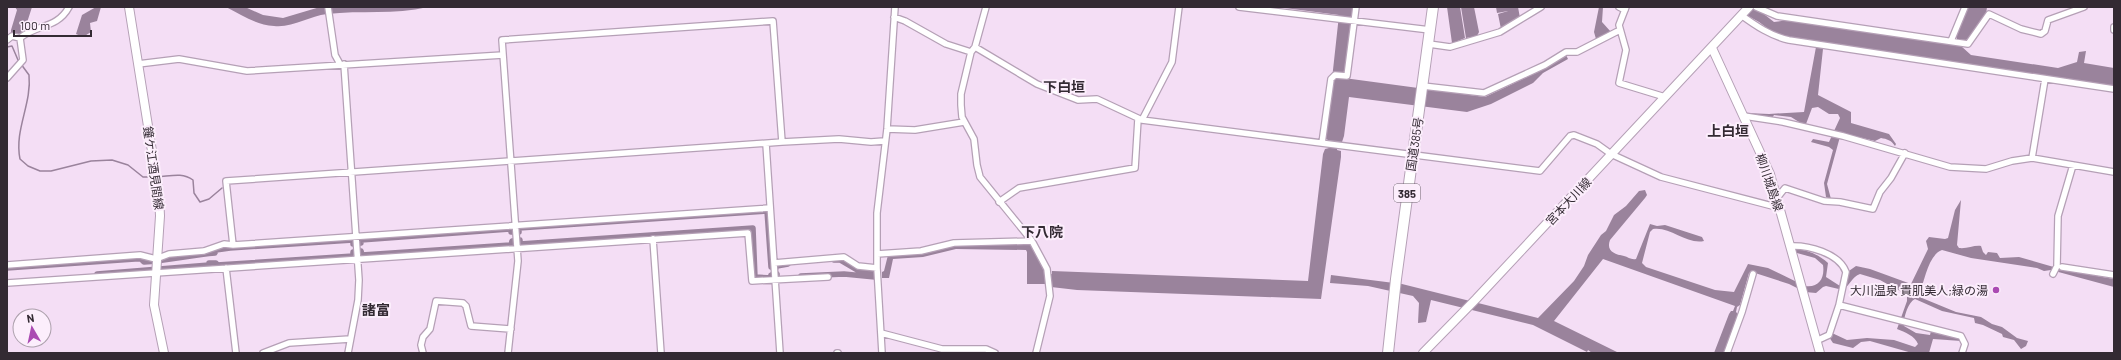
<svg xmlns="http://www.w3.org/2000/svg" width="2121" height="360" font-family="Barlow,'Noto Sans JP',sans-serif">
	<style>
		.water { fill: #9a839c }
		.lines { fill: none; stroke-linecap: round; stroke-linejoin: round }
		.stream { stroke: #9a839c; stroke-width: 1.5 }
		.canal { stroke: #9a839c; stroke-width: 5.5 }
		.street-casing { stroke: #b5a0b6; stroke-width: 8 }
		.secondary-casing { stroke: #b5a0b6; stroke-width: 10 }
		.highway-casing { stroke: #b5a0b6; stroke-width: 12 }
		.street { stroke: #fff; stroke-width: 5.5 }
		.secondary { stroke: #fff; stroke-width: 8 }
		.highway { stroke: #fff; stroke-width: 10 }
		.poi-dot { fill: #aa4ab2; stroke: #fceefc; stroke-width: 1.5 }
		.labels { text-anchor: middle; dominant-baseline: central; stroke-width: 4; stroke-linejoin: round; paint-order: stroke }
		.shield { fill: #fceefc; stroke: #6f656f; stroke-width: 1 }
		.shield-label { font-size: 11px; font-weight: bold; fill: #332a33 }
		.street-label { font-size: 12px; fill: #332a33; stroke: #fceefc }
		.poi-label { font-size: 12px; fill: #332a33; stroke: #fceefc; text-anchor: end }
		.quarter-label { font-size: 14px; font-weight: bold; fill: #332a33; stroke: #fceefc }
	</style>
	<rect width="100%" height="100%" fill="#f4def5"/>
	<path class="water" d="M 15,7 L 32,7 L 24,32 L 19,34 L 11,33 L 11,30 L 17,10 Z
		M 96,7 L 101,7 L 97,21 L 90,23 L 91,32 L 83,37 L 76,34 L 82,15 Z
		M 226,7 L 245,7 L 263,15 L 283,18 L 320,7 L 428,7 C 394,15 361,10 327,14 C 309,16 293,28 274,26 C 256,25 242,15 226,7 Z
		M 1277,7 L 1353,7 L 1344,78 L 1485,97 L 1540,71 L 1566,55 L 1568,59 L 1543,73 L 1533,83 L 1491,104 L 1467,112 L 1349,97 L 1344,136 L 1342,142 L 1338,142 L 1337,150 L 1341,151 L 1341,157 L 1321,299 L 1077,290 L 1051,287 L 1051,284 L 1027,284 L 1027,252 L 1026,250 L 956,249 L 923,257 L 893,259 L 889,278 L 882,278 L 882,272 L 884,271 L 888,255 L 955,245 L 1031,244 L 1044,270 L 1044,275 L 1052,274 L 1052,271 L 1308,281 L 1323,154 L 1325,149 L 1329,148 L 1330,141 L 1326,139 L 1326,134 L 1339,15 Z
		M 1447,7 L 1460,7 L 1465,38 L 1453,43 L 1452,43 Z
		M 1461,7 L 1474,7 L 1479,32 L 1477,36 L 1466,38 Z
		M 1496,7 L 1518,7 L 1520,18 L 1501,29 L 1498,14 L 1508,11 L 1497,13 Z
		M 1599,7 L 1603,7 L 1602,22 L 1611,32 L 1596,39 L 1594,32 Z
		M 1968,7 L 1987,7 L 1986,15 L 1966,41 L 1957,39 L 1956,37 Z
		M 1752,9 L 1760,11 L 1774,22 L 1788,20 L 1961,46 L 1971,55 L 2058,68 L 2077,62 L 2079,52 L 2086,51 L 2084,63 L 2114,68 L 2114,87 L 1876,51 L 1865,48 L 1864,49 L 1791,38 L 1771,31 L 1759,22 L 1748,16 L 1746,15 Z
		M 1816,47 L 1823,49 L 1818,95 L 1851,112 L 1851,123 L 1889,134 L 1896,144 L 1895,146 C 1891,140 1887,139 1881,138 L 1875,141 L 1841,133 L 1827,184 L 1831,199 L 1826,197 L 1824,183 L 1833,150 L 1829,147 L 1811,142 L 1813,139 L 1829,142 L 1840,118 L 1838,114 L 1829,114 L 1818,107 L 1812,108 L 1806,124 L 1799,123 L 1799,122 L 1791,117 L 1774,115 L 1772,118 L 1746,113 L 1769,114 L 1804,112 Z
		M 1645,190 L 1647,195 L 1645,198 L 1610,240 C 1606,251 1614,254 1624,256 C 1628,257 1631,260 1636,259 L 1650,224 L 1657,226 L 1665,225 L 1702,237 L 1704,241 C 1687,245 1670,226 1653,229 L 1650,232 L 1642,263 L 1646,267 L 1715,290 L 1734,292 L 1748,264 L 1768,268 L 1805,286 C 1819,288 1825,278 1823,265 L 1815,258 L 1797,253 L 1795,251 L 1796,249 C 1808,250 1819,255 1828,263 L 1826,277 L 1840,286 L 1846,273 L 1856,266 L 1870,269 L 1911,284 L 1928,249 L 1926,241 L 1929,237 L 1945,239 L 1948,238 L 1955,210 L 1961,200 L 1957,245 L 1959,248 C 1967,249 1974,245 1981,246 L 1983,252 L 1986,255 L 1988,252 L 1997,253 L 2000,258 L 2019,257 L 2064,270 L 2114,279 L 2114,287 L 2051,270 L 2044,271 L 2037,268 L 1971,258 L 1942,250 C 1928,255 1925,281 1919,294 L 1922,298 L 1956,312 L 1981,317 L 1992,324 L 2002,327 L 2017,338 L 2028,341 L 2026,346 L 2021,349 L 2014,340 L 2003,337 L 2002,334 L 1983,325 L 1975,323 L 1974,318 L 1942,311 L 1915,299 C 1908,302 1903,319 1904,326 L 1916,333 L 1930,335 L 1931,331 L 1959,338 L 1962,341 L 1933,339 L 1929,353 L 1912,353 L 1870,341 L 1861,342 L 1853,348 L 1833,343 L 1829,337 L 1832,333 L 1847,340 L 1867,338 L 1894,340 L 1915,347 L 1918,344 C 1915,336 1905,332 1897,329 L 1907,301 L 1907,295 L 1880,280 L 1860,274 C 1852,277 1850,285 1843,290 L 1826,286 L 1823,287 L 1816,293 L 1805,292 L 1789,284 L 1752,272 L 1749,273 L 1740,305 L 1737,307 L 1736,312 L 1738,314 L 1724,353 L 1714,353 L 1729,314 L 1731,311 L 1733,311 L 1735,306 L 1603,259 L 1554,321 L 1619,353 L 1592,353 L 1588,350 L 1587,352 L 1533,325 L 1431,300 L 1426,322 L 1418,323 L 1419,303 L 1413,296 L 1368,286 L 1330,283 L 1331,275 L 1402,284 L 1538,318 L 1574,281 L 1584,266 L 1588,255 L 1601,235 L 1606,231 L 1614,215 L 1626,206 L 1639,191 Z"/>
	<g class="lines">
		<path class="stream" d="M 7,47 L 12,46 L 18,60 L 29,75 C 32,104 14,130 20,159 L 28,166 L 40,171 L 51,171 L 91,161 L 112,160 L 128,165 L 143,177 L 153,177
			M 158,177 C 171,176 182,172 193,180 L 194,193 L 200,202 L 209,199 L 222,188"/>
		<path class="canal" d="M 7,268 L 135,259 L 141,259 L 144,262 C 167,261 191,255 215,253 L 216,250 L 230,248 L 353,240 L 353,244 L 361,243 L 361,240 L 511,229 L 511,232 L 519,232 L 519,228 L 767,211 L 771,267 L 776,268 L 777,266 L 788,264
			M 97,274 L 209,265 L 209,263 L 216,263 L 217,265 L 353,256 L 353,252 L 361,251 L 362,255 L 511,245 L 512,241 L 520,240 L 520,244 L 753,228 L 755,277 L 772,278 L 771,275 L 777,274 L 777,277
			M 801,276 L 844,274 L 875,277 L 875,272 L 857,270 L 840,260 L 834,260"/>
		<g class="street-casing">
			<path id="street" d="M 328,7 L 335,55 L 340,64
				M 986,7 L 975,47 L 971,52 L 961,94 L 961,105 L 962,117 L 974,139 L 977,165 L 980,177 L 1032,241 L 1047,269 L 1050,296 L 1036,353
				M 1239,7 L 1430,30
				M 1619,7 L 1625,10
				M 1626,7 L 1619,25 L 1626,50 L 1619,83 L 1665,97
				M 1756,7 L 1777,16 L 1968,44 L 1989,14 L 2021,29 L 2041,34 L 2045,31 L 2048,20 L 2084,7
				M 1741,15 C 1756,26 1771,36 1789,40 L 2114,89
				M 894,17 L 905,21 L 946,44 L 971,52
				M 2114,27 L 2114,30
				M 20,38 C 37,24 57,29 69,7
				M 7,40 L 12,36 L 20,38
				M 1951,41 L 1965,7
				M 1429,44 L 1450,47 L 1500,32 L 1541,7
				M 975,47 L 1037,84 L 1078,100 L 1097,99 L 1142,120 L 1540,171 L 1570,136 L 1574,135 L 1597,144 L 1611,154 L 1661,177 L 1780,208
				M 138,64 L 179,59 L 247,71 L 503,55
				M 344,64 L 359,280 L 358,300 L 348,353
				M 7,78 L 23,60 L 20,38
				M 1423,86 L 1484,93 L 1545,65 L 1566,52 L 1577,52 L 1620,30
				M 1744,116 L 1783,122 L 1843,136 L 1950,167 L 1986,169 L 2012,161 L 2032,158 L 2114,172
				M 1142,120 L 1172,62 L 1179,7
				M 887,129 L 915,130 L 964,122
				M 1322,143 L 1331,79 L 1335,75 L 1347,76 L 1356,7
				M 766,144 L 780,353
				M 2032,158 L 2045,79
				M 1777,198 L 1785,188 L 1824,201 L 1840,202 L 1873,209 L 1880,192 L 1891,178 L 1905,153
				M 999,202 L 1019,188 L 1135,168 L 1138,119
				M 653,239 L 661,353
				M 233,245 L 226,181 L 782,142 L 839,139 L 871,142 L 884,141
				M 1790,246 C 1808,245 1839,253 1846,272 L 1839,305 L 1829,335 L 1816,341
				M 877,254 L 921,251 L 954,243 L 1032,241
				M 774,263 L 844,257 L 858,266 L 877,268
				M 7,265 L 140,255 L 156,259 L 169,254 L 204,251 L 224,244 L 233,245 L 770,208
				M 2062,267 L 2114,275
				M 226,268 L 236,353
				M 2053,274 L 2057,266 L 2058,216 L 2073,165
				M 7,283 L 748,233 L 752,281 L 828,277
				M 1839,305 L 1961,336 L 1965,344 L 1962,353
				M 881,333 L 942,349 L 986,349 L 995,353
				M 263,353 L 289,343 L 350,339
				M 423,353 L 421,345 L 423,337 L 430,329 L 436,301 L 463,303 L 466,306 L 471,326 L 511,329
				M 508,353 L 518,261 L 502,40 L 773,21 L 782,142
				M 837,353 L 838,353
				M 882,353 L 877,268 L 877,213 L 887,129 L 895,7
				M 1727,353 L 1742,312 L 1753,274"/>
		</g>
		<g class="secondary-casing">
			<path id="secondary" d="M 129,7 L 159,195 L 160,216 L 154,305 L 164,353
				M 1712,48 L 1770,174 L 1820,353
				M 1423,353 L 1476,299 L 1749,7"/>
		</g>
		<g class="highway-casing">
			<path id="highway" d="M 1388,353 L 1396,279 L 1433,7"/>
		</g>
		<use href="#street" class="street"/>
		<use href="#secondary" class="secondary"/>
		<use href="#highway" class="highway"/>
	</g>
	<circle class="poi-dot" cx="1996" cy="290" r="4"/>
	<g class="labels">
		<rect class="shield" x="1394" y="184" width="26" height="18" rx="3"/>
		<g class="shield-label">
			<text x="1407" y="193">385</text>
		</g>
		<g class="street-label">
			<text transform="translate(1414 144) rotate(-81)">国道385号</text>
			<text transform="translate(154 168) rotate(82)">鐘ケ江酒見間線</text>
			<text transform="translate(1770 182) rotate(71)">柳川城島線</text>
			<text transform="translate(1568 201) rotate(-47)">宮本大川線</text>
		</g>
		<g class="poi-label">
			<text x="1988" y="290">大川温泉 貴肌美人;緑の湯</text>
		</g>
		<g class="quarter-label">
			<text x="1064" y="86">下白垣</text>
			<text x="1728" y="130">上白垣</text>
			<text x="1042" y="231">下八院</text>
			<text x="376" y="309">諸富</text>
		</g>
	</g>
	<rect width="2121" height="360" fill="none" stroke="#332a33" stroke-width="16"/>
	<g transform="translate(32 328) rotate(351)"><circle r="19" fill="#fceefc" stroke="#aca0ac"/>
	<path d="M0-3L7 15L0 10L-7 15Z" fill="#aa4ab2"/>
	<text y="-6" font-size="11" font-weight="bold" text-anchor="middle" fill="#332a33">N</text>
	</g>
	<path d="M14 30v6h77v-6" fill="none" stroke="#332a33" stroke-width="2"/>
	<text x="20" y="30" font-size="12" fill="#332a33" stroke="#fceefc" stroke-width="3" paint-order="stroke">100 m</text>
</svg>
